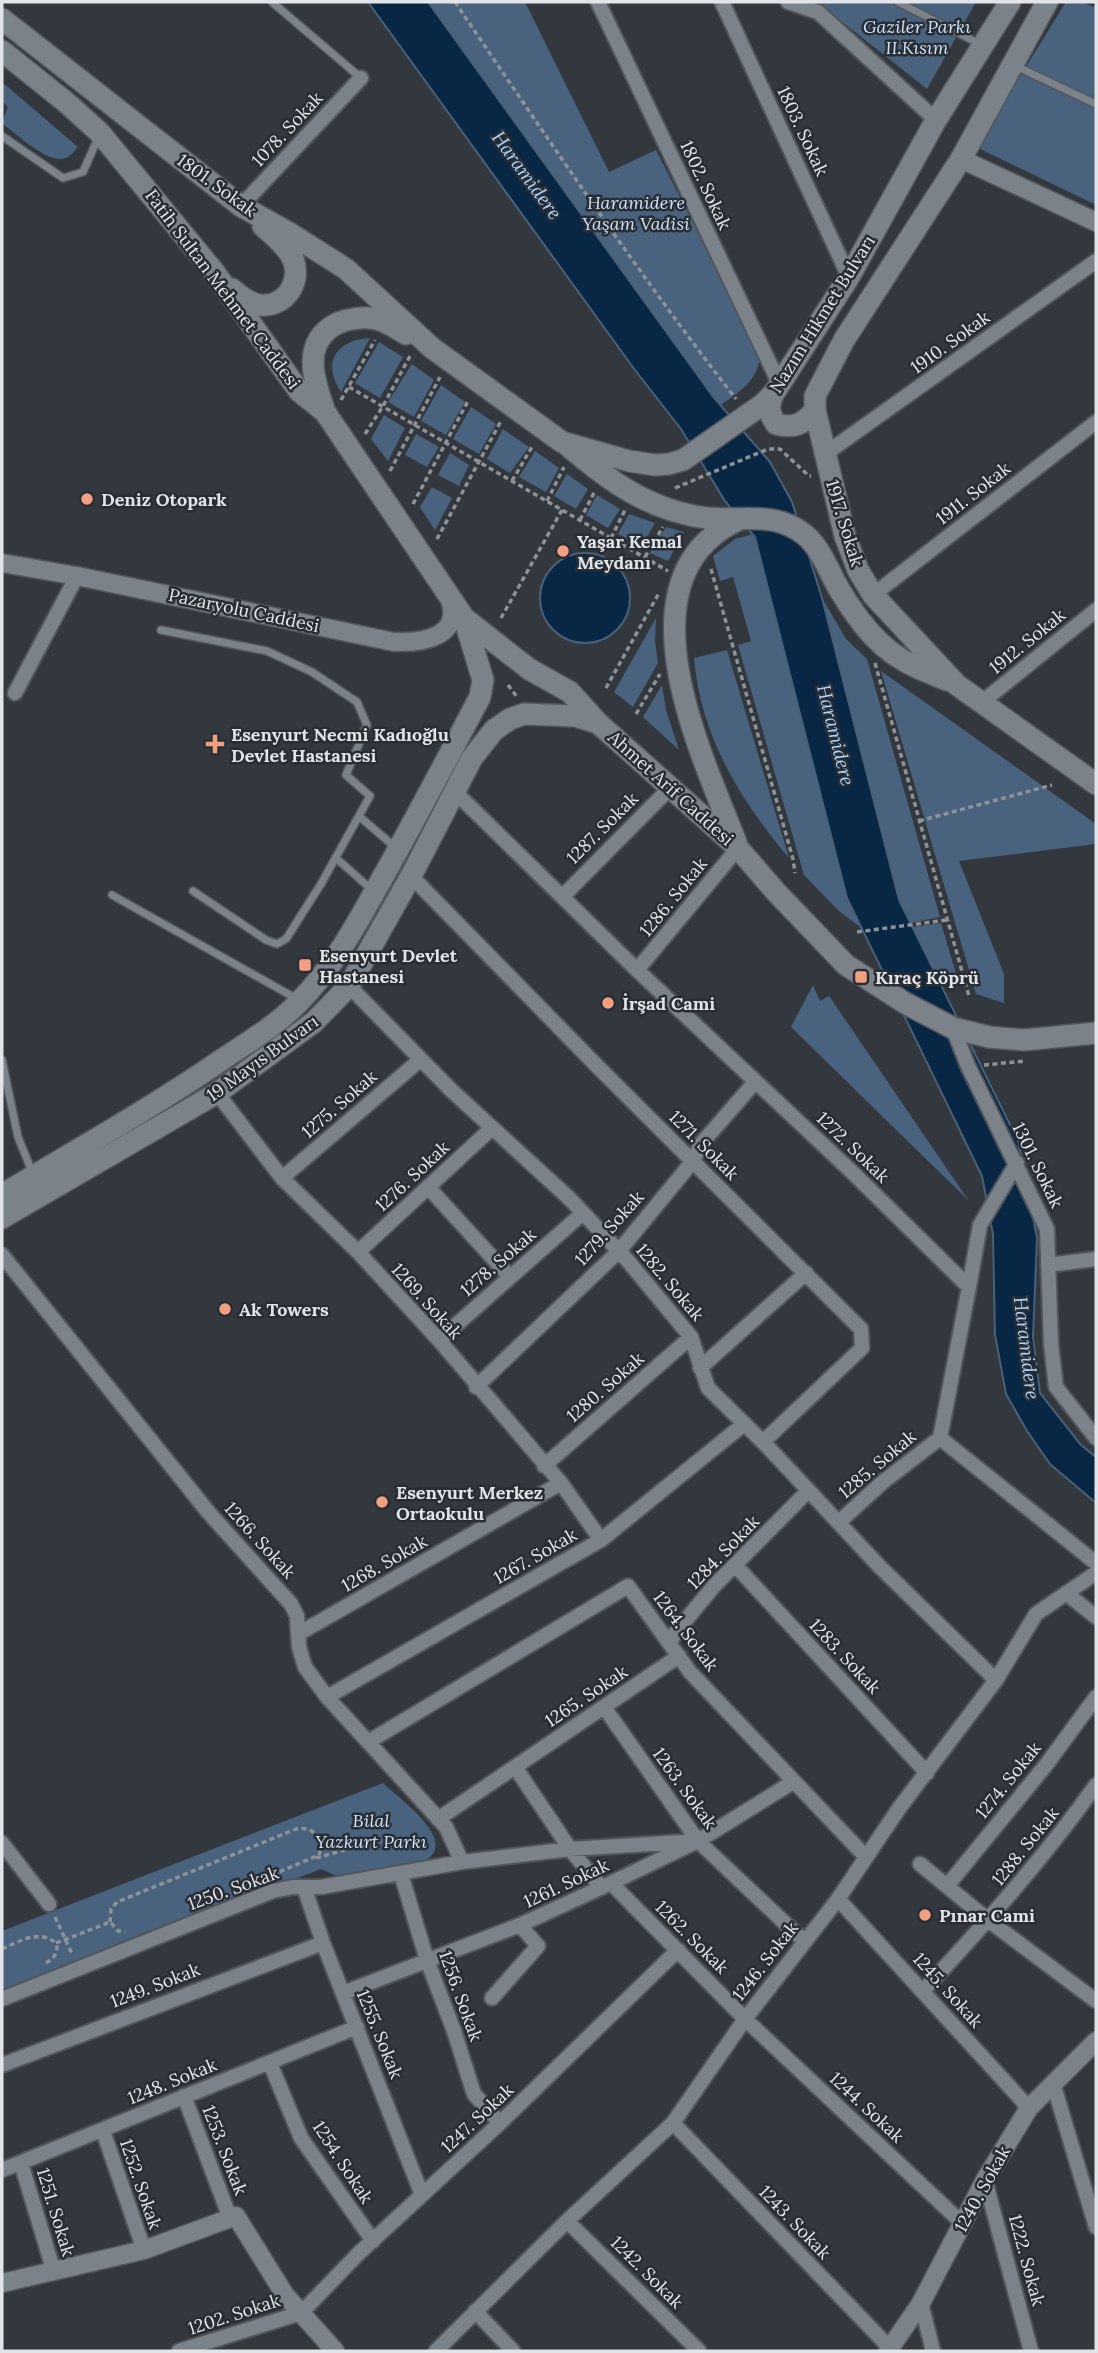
<svg xmlns="http://www.w3.org/2000/svg" width="1098" height="2353" font-family="Lora,serif">
	<style>
		.green { fill: #49637f }
		.water { fill: #082744; stroke: #496076; stroke-width: 2 }
		.lines { fill: none; stroke-linecap: round; stroke-linejoin: round }
		.service-casing { stroke: #52565c; stroke-width: 10 }
		.minor-casing { stroke: #52565c; stroke-width: 18 }
		.tertiary-casing { stroke: #52565c; stroke-width: 21 }
		.secondary-casing { stroke: #52565c; stroke-width: 24 }
		.path { stroke: #8d9297; stroke-width: 3.5; stroke-dasharray: 5 3.5; stroke-linecap: butt }
		.service { stroke: #7b8289; stroke-width: 7 }
		.minor { stroke: #7b8289; stroke-width: 14 }
		.tertiary { stroke: #7b8289; stroke-width: 18 }
		.secondary { stroke: #7b8289; stroke-width: 21 }
		.poi-dot { fill: #f39f82; stroke: #282e34; stroke-width: 2.5 }
		.labels { text-anchor: middle; dominant-baseline: central; stroke-width: 5; stroke-linejoin: round; paint-order: stroke }
		.park-label { font-size: 18px; font-style: italic; fill: #cbe0f7; stroke: #282e34 }
		.street-label { font-size: 18px; fill: #e1e5e9; stroke: #282e34 }
		.poi-label { font-size: 18px; font-weight: bold; fill: #e1e5e9; stroke: #282e34; text-anchor: start }
		.water-label { font-size: 19px; font-style: italic; fill: #a9d3ff; stroke: #282e34 }
	</style>
	<rect width="100%" height="100%" fill="#32383e"/>
	<path class="green" d="M 428,2 L 525,2 L 609,172 L 656,150 L 760,355 C 759,380 739,392 721,405 L 714,398 Z
		M 817,2 L 976,2 L 927,89 Z
		M 1066,2 L 1082,2 L 1096,8 L 1096,205 L 976,147 Z
		M 2,82 L 78,147 C 75,150 71,156 66,158 C 49,165 15,133 2,123 L 8,107 L 2,102 Z
		M 370,338 L 341,392 C 321,362 337,340 370,338 Z
		M 379,342 L 403,357 L 380,398 L 355,383 Z
		M 412,364 L 434,380 L 414,417 L 388,402 Z
		M 441,385 L 465,402 L 446,435 L 421,421 Z
		M 471,407 L 496,424 L 479,454 L 453,439 Z
		M 384,415 L 405,428 L 388,461 L 371,439 Z
		M 503,429 L 529,447 L 510,473 L 487,459 Z
		M 416,434 L 439,447 L 427,467 L 405,455 Z
		M 535,451 L 559,468 L 546,492 L 519,477 Z
		M 450,453 L 469,465 L 459,486 L 438,475 Z
		M 567,474 L 588,489 L 576,509 L 554,496 Z
		M 432,487 L 452,498 L 435,530 L 420,507 Z
		M 597,495 L 620,509 L 608,528 L 586,515 Z
		M 629,514 L 655,523 L 642,546 L 618,534 Z
		M 666,527 L 684,532 L 668,561 L 650,553 Z
		M 753,534 L 762,562 L 847,897 L 860,927 L 839,911 L 804,875 L 738,645 L 751,641 L 733,577 L 720,581 L 713,556 L 735,539 Z
		M 822,598 L 846,639 L 867,659 L 940,917 L 911,923 L 899,900 Z
		M 656,618 L 655,641 L 658,663 L 633,707 L 614,692 Z
		M 727,650 L 789,858 C 739,798 701,737 694,658 Z
		M 881,671 L 1096,824 L 1096,844 L 959,861 L 1004,974 L 1004,1003 L 976,994 Z
		M 662,685 L 666,710 L 679,750 L 643,717 Z
		M 941,923 L 959,984 L 926,968 L 867,933 Z
		M 813,985 L 820,1001 L 829,996 L 969,1201 L 791,1027 Z
		M 383,1783 C 398,1798 459,1840 426,1860 L 339,1877 L 321,1869 L 2,1991 L 2,1931 Z"/>
	<path class="water" d="M 368,2 L 428,2 L 714,398 L 770,462 L 792,502 L 822,598 L 899,900 L 1018,1141 L 1037,1238 L 1033,1337 L 1040,1393 L 1081,1445 L 1096,1457 L 1096,1503 L 1050,1464 L 1027,1431 L 1006,1394 L 995,1335 L 993,1234 L 982,1176 L 847,898 L 755,537 L 725,501 L 681,429 L 635,370 Z
		M540 598a45 45 0 1 1 90 0a45 45 0 1 1-90 0Z"/>
	<g class="lines">
		<g class="service-casing">
			<path id="service" d="M 272,2 L 361,78
				M 898,2 L 972,40
				M 1024,70 L 1096,104
				M 2,136 L 63,178 L 83,172 L 98,138
				M 161,630 L 267,651 L 312,672 L 357,702 L 367,725 L 346,775 L 370,796 L 321,884 L 286,939 L 277,944 L 266,940 L 193,891
				M 360,817 L 395,847
				M 336,858 L 371,889
				M 112,895 L 297,999
				M 2,1060 L 18,1137 L 33,1174"/>
		</g>
		<g class="minor-casing">
			<path id="minor" d="M 598,2 L 780,385
				M 722,2 L 849,277
				M 788,2 L 818,12 L 936,120
				M 241,206 L 361,78
				M 825,454 L 1096,261
				M 873,595 L 1096,422
				M 15,693 L 77,576
				M 981,703 L 1096,610
				M 454,791 L 637,970 L 852,1172 L 969,1287 L 940,1438 L 1096,1563
				M 411,876 L 599,1068 L 861,1329 L 862,1348 L 763,1442
				M 563,896 L 670,788
				M 637,970 L 738,848
				M 349,986 L 452,1091 L 570,1199 L 628,1261 L 691,1337 L 708,1388 L 767,1446 L 879,1566 L 996,1680
				M 953,1028 L 968,1066 L 1047,1229 L 1051,1344 L 1056,1387 L 1096,1438
				M 217,1093 L 282,1178 L 358,1252 L 439,1340 L 561,1483 L 601,1540
				M 282,1178 L 420,1060
				M 428,1187 L 510,1277
				M 358,1252 L 492,1128
				M 2,1255 L 209,1513 L 291,1604 L 297,1616 L 299,1647 L 305,1667 L 327,1697 L 446,1827 L 462,1862
				M 1048,1265 L 1096,1259
				M 969,1287 L 980,1225 L 1017,1163
				M 439,1340 L 583,1213
				M 700,1368 L 806,1273
				M 476,1387 L 619,1251 L 693,1161 L 701,1144 L 755,1082
				M 544,1466 L 691,1337
				M 839,1522 L 884,1481 L 940,1438
				M 735,1565 L 927,1773
				M 1066,1593 L 1096,1617
				M 298,1634 L 561,1483
				M 670,1643 L 675,1633 L 714,1586 L 808,1491
				M 327,1697 L 601,1540 L 744,1424
				M 604,1707 L 698,1841 L 805,1942
				M 368,1742 L 628,1586 L 690,1672 L 866,1857
				M 515,1767 L 570,1849 L 601,1887
				M 438,1819 L 679,1656
				M 2,1843 L 49,1904
				M 920,1864 L 988,1920 L 1096,2001
				M 401,1874 L 427,1960 L 454,2031 L 474,2094 L 500,2123
				M 611,1883 L 745,2019 L 962,2223
				M 947,1886 L 1046,1765 L 1096,1697
				M 304,1887 L 323,1943 L 422,2195
				M 838,1899 L 1029,2108
				M 923,1991 C 984,1925 1044,1858 1096,1785
				M 343,1993 L 520,1925 L 611,1883 L 698,1841 L 793,1782
				M 492,1998 L 538,1946 L 520,1925
				M 2,1999 L 273,1891 L 293,1887 L 321,1887 L 462,1862 L 570,1849 L 698,1841
				M 270,2063 L 301,2138 L 373,2241
				M 2,2065 L 323,1943
				M 1053,2083 L 1096,2227
				M 184,2096 L 230,2218
				M 673,2123 L 890,2348
				M 103,2131 L 144,2250
				M 21,2163 L 54,2272
				M 2,2170 L 357,2027
				M 985,2180 L 1031,2351
				M 567,2221 L 699,2351
				M 921,2303 L 933,2351
				M 475,2311 L 513,2351
				M 179,2351 L 301,2313 L 359,2253 L 500,2123 L 678,1950
				M 436,2351 L 567,2221 L 673,2123 L 745,2019 L 838,1899 L 900,1807 L 996,1680 L 1036,1614 L 1096,1573"/>
		</g>
		<g class="tertiary-casing">
			<path id="tertiary" d="M 961,159 L 1096,222
				M 2,563 L 77,576 L 394,642 C 423,643 464,637 449,597
				M 2,2283 L 144,2250 L 236,2216 L 285,2295 L 335,2351
				M 888,2351 L 921,2303 L 985,2180 L 1029,2108 L 1096,2041"/>
		</g>
		<g class="secondary-casing">
			<path id="secondary" d="M 1047,2 L 961,159 L 844,340 L 815,396 L 815,410 L 845,536 L 858,570 L 873,595 L 957,685 L 1096,784
				M 2,19 L 241,206 L 291,234 L 346,269 L 432,348 L 562,442 L 629,461 L 655,465 L 669,464 L 683,460 L 763,404 L 774,393 L 849,277 L 936,120 L 1010,2
				M 2,51 L 67,103 L 100,133 L 215,273 L 299,391 L 325,412
				M 232,289 C 241,297 253,307 266,305 C 289,303 301,279 293,259 C 287,246 273,235 263,226
				M 406,334 C 397,329 386,321 376,319 C 365,316 348,319 338,323 C 300,342 314,380 325,412 L 464,618 L 529,669 L 570,692 L 598,723 L 738,848 L 776,892 L 846,965 L 905,1003 L 953,1028 L 989,1037 L 1024,1040 L 1096,1033
				M 774,393 C 768,405 768,412 776,424 C 794,429 804,424 815,410
				M 567,445 C 609,481 650,511 707,518 C 742,522 775,510 805,535 C 821,548 829,572 839,589 C 855,616 875,644 903,660 C 916,668 932,674 947,680
				M 736,842 C 701,753 615,576 740,519
				M 2,1195 C 76,1150 152,1108 223,1059 C 250,1041 277,1025 299,1002 C 333,968 356,925 379,884 C 414,822 447,759 480,697 L 483,680 L 464,618
				M 2,1218 L 217,1093 L 314,1022 L 349,986 L 411,876 L 472,758 L 494,730 L 510,719 L 524,714 L 575,716 L 598,723"/>
		</g>
		<path class="path" d="M 455,2 C 546,136 636,271 736,399
			M 349,387 L 668,571
			M 341,400 L 375,340
			M 365,434 L 383,406 L 410,356
			M 390,471 L 440,377
			M 512,481 L 533,445
			M 675,488 L 768,449 L 780,449 L 809,476 L 811,476
			M 547,501 L 564,467
			M 413,504 L 469,399
			M 580,520 L 595,491
			M 611,538 L 626,508
			M 437,539 L 501,421
			M 645,557 L 663,527
			M 711,569 L 793,859 L 795,873
			M 501,618 L 562,510
			M 875,663 L 969,996
			M 508,685 L 517,697
			M 606,688 L 659,593
			M 636,714 L 660,674
			M 919,821 L 1052,785
			M 857,932 L 947,920
			M 984,1065 L 1025,1061
			M 316,1858 L 370,1843
			M 55,1917 L 72,1954
			M 110,1922 L 111,1909 L 117,1902 L 296,1829 C 309,1827 317,1832 322,1844 L 319,1855 L 279,1872
			M 56,1943 L 110,1922 L 118,1931 L 125,1932
			M 2,1949 C 20,1941 39,1929 56,1943
			M 46,1963 C 54,1958 59,1953 56,1943"/>
		<use href="#service" class="service"/>
		<use href="#minor" class="minor"/>
		<use href="#tertiary" class="tertiary"/>
		<use href="#secondary" class="secondary"/>
	</g>
	<g class="poi-dot">
		<circle cx="87" cy="499" r="7"/>
		<circle cx="563" cy="551" r="7"/>
		<path d="M211.5 733.5h7v7h7v7h-7v7h-7v-7h-7v-7h7z"/>
		<rect x="298" y="958" width="14" height="14" rx="3.5"/>
		<rect x="854" y="970" width="14" height="14" rx="3.5"/>
		<circle cx="608" cy="1003" r="7"/>
		<circle cx="225" cy="1309" r="7"/>
		<circle cx="382" cy="1502" r="7"/>
		<circle cx="925" cy="1915" r="7"/>
	</g>
	<g class="labels">
		<g class="park-label">
			<text x="917" y="26">Gaziler Parkı<tspan x="917" dy="21">II.Kısım</tspan></text>
			<text x="636" y="202">Haramidere<tspan x="636" dy="21">Yaşam Vadisi</tspan></text>
			<text x="371" y="1820">Bilal<tspan x="371" dy="21">Yazkurt Parkı</tspan></text>
		</g>
		<g class="street-label">
			<text transform="translate(287 129) rotate(-47)">1078. Sokak</text>
			<text transform="translate(803 131) rotate(65)">1803. Sokak</text>
			<text transform="translate(217 185) rotate(36)">1801. Sokak</text>
			<text transform="translate(706 185) rotate(65)">1802. Sokak</text>
			<text transform="translate(223 289) rotate(53)">Fatih Sultan Mehmet Caddesi</text>
			<text transform="translate(822 314) rotate(-58)">Nazım Hikmet Bulvarı</text>
			<text transform="translate(950 342) rotate(-36)">1910. Sokak</text>
			<text transform="translate(973 493) rotate(-38)">1911. Sokak</text>
			<text transform="translate(845 523) rotate(73)">1917. Sokak</text>
			<text transform="translate(244 610) rotate(12)">Pazaryolu Caddesi</text>
			<text transform="translate(1027 641) rotate(-39)">1912. Sokak</text>
			<text transform="translate(671 788) rotate(42)">Ahmet Arif Caddesi</text>
			<text transform="translate(602 828) rotate(-45)">1287. Sokak</text>
			<text transform="translate(673 897) rotate(-51)">1286. Sokak</text>
			<text transform="translate(262 1058) rotate(-36)">19 Mayıs Bulvarı</text>
			<text transform="translate(339 1104) rotate(-41)">1275. Sokak</text>
			<text transform="translate(704 1145) rotate(45)">1271. Sokak</text>
			<text transform="translate(853 1147) rotate(44)">1272. Sokak</text>
			<text transform="translate(1038 1165) rotate(64)">1301. Sokak</text>
			<text transform="translate(412 1176) rotate(-43)">1276. Sokak</text>
			<text transform="translate(609 1228) rotate(-48)">1279. Sokak</text>
			<text transform="translate(498 1262) rotate(-41)">1278. Sokak</text>
			<text transform="translate(670 1282) rotate(50)">1282. Sokak</text>
			<text transform="translate(427 1301) rotate(48)">1269. Sokak</text>
			<text transform="translate(605 1387) rotate(-41)">1280. Sokak</text>
			<text transform="translate(877 1464) rotate(-40)">1285. Sokak</text>
			<text transform="translate(260 1540) rotate(48)">1266. Sokak</text>
			<text transform="translate(723 1552) rotate(-46)">1284. Sokak</text>
			<text transform="translate(535 1556) rotate(-30)">1267. Sokak</text>
			<text transform="translate(384 1563) rotate(-30)">1268. Sokak</text>
			<text transform="translate(686 1631) rotate(53)">1264. Sokak</text>
			<text transform="translate(845 1656) rotate(47)">1283. Sokak</text>
			<text transform="translate(586 1696) rotate(-34)">1265. Sokak</text>
			<text transform="translate(1008 1780) rotate(-51)">1274. Sokak</text>
			<text transform="translate(685 1788) rotate(54)">1263. Sokak</text>
			<text transform="translate(1025 1846) rotate(-51)">1288. Sokak</text>
			<text transform="translate(566 1883) rotate(-25)">1261. Sokak</text>
			<text transform="translate(233 1888) rotate(-20)">1250. Sokak</text>
			<text transform="translate(692 1937) rotate(45)">1262. Sokak</text>
			<text transform="translate(765 1961) rotate(-52)">1246. Sokak</text>
			<text transform="translate(155 1985) rotate(-21)">1249. Sokak</text>
			<text transform="translate(948 1990) rotate(48)">1245. Sokak</text>
			<text transform="translate(461 1996) rotate(70)">1256. Sokak</text>
			<text transform="translate(380 2034) rotate(68)">1255. Sokak</text>
			<text transform="translate(172 2081) rotate(-22)">1248. Sokak</text>
			<text transform="translate(867 2107) rotate(43)">1244. Sokak</text>
			<text transform="translate(477 2118) rotate(-43)">1247. Sokak</text>
			<text transform="translate(225 2150) rotate(69)">1253. Sokak</text>
			<text transform="translate(343 2162) rotate(57)">1254. Sokak</text>
			<text transform="translate(141 2184) rotate(71)">1252. Sokak</text>
			<text transform="translate(982 2189) rotate(-61)">1240. Sokak</text>
			<text transform="translate(56 2212) rotate(73)">1251. Sokak</text>
			<text transform="translate(795 2222) rotate(46)">1243. Sokak</text>
			<text transform="translate(1027 2260) rotate(75)">1222. Sokak</text>
			<text transform="translate(647 2272) rotate(45)">1242. Sokak</text>
			<text transform="translate(234 2314) rotate(-18)">1202. Sokak</text>
		</g>
		<g class="poi-label">
			<text x="101" y="499">Deniz Otopark</text>
			<text x="577" y="541">Yaşar Kemal<tspan x="577" dy="21">Meydanı</tspan></text>
			<text x="231" y="734">Esenyurt Necmi Kadıoğlu<tspan x="231" dy="21">Devlet Hastanesi</tspan></text>
			<text x="319" y="955">Esenyurt Devlet<tspan x="319" dy="21">Hastanesi</tspan></text>
			<text x="875" y="977">Kıraç Köprü</text>
			<text x="622" y="1003">İrşad Cami</text>
			<text x="239" y="1309">Ak Towers</text>
			<text x="396" y="1492">Esenyurt Merkez<tspan x="396" dy="21">Ortaokulu</tspan></text>
			<text x="939" y="1915">Pınar Cami</text>
		</g>
		<g class="water-label">
			<text transform="translate(527 175) rotate(54)">Haramidere</text>
			<text transform="translate(836 735) rotate(76)">Haramidere</text>
			<text transform="translate(1027 1348) rotate(83)">Haramidere</text>
		</g>
	</g>
	<rect width="1098" height="2353" fill="none" stroke="#e1e5e9" stroke-width="7"/>
</svg>
